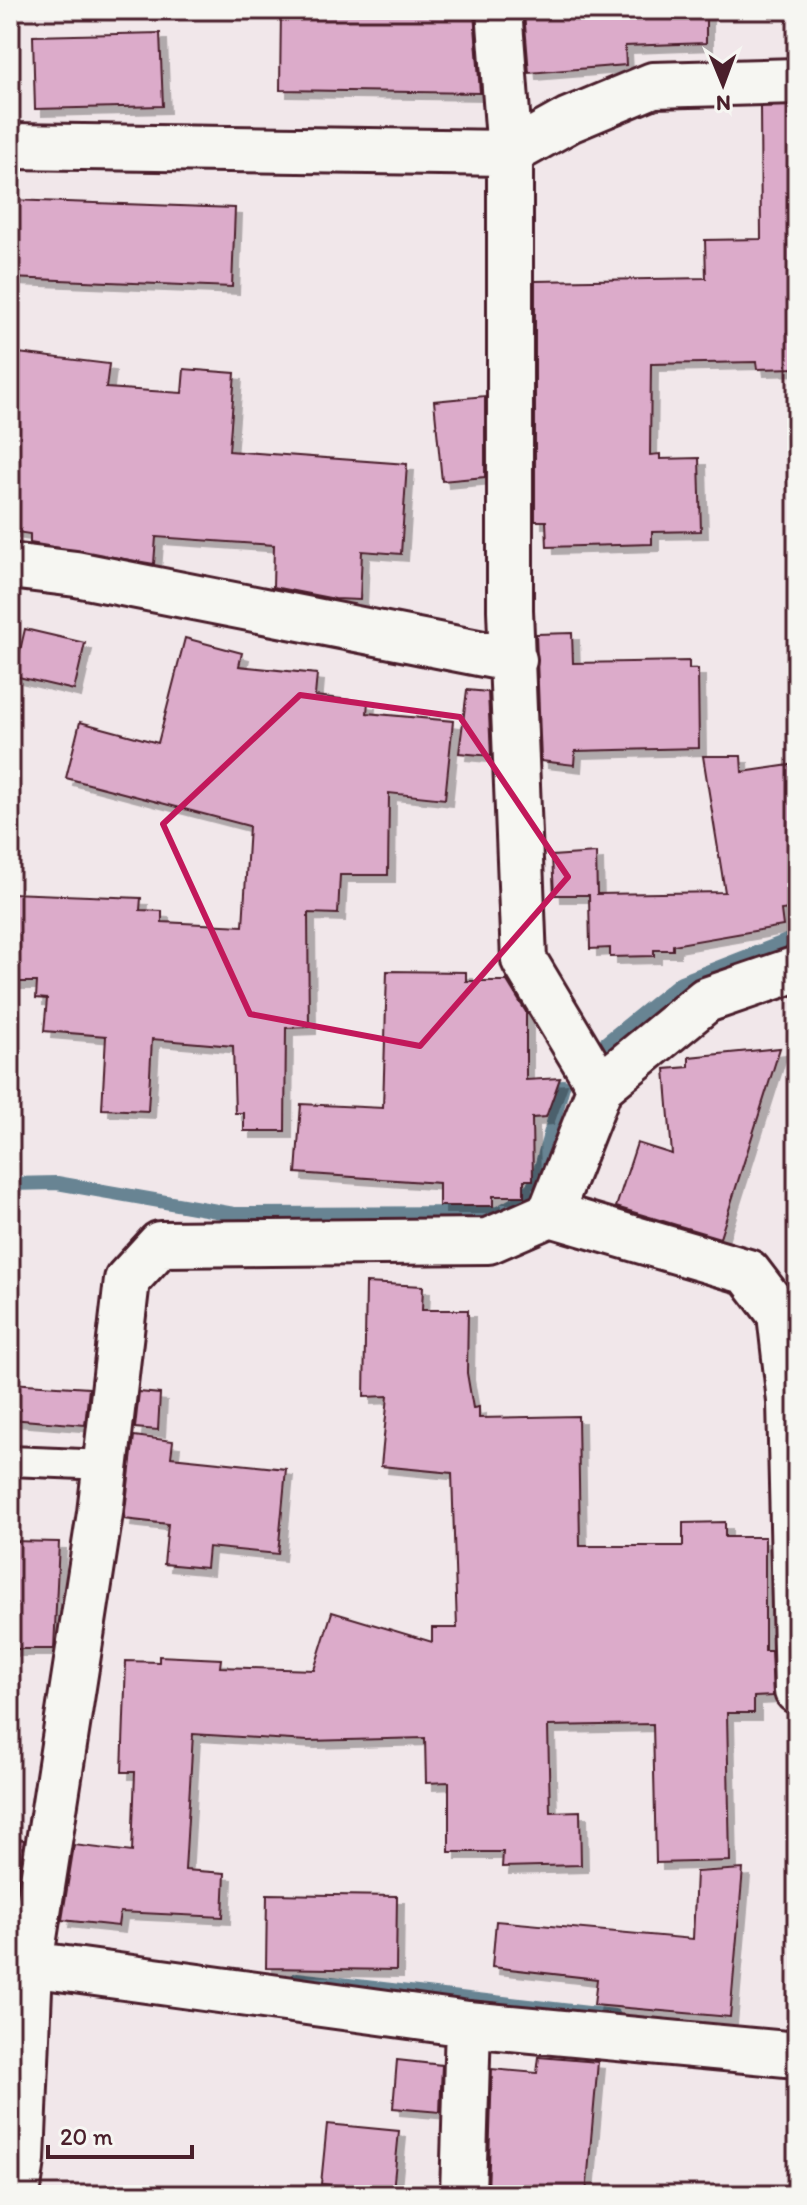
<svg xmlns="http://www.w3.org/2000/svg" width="807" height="2205" font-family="Itim,sans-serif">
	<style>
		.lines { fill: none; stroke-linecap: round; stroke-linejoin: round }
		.stream { stroke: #678493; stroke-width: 14 }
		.building { fill: #dcabca; stroke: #4a1f2b; stroke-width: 2; filter: url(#shadow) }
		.service-casing { stroke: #4a1f2b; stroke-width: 34 }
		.minor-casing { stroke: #4a1f2b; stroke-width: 50 }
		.service { stroke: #f6f6f2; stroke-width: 28 }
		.minor { stroke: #f6f6f2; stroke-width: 44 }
		.marked { fill: none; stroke: #c2185b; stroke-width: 6; stroke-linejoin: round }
	</style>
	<defs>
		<filter id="shadow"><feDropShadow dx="7" dy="7" stdDeviation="0" flood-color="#0004"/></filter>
	</defs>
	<rect width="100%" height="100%" fill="#f1e7ea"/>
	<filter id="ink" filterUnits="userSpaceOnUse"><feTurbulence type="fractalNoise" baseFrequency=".0125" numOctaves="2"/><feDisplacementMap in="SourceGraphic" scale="16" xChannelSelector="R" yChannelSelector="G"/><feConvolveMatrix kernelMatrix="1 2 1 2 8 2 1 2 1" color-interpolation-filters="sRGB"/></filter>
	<g filter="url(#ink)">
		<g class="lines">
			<path class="stream" d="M 597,1050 L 681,982 L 797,937
				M 10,1184 L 57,1183 L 234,1214 L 498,1213 L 521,1200 L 537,1182 L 563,1086
				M 297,1979 L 614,2016"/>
		</g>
		<path class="building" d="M 281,10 L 474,12 L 480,93 L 280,90 Z
			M 530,10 L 706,10 L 706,43 L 625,46 L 626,65 L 529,73 L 524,13 L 530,13 Z
			M 160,33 L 163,106 L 35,109 L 33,36 Z
			M 797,106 L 797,368 L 757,369 L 756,362 L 651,364 L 650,455 L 660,454 L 660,459 L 699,458 L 701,531 L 652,532 L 652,544 L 547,547 L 546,521 L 535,521 L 535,281 L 706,278 L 705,240 L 761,239 L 760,107 Z
			M 10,200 L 235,208 L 232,287 L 10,278 Z
			M 10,352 L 109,364 L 106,388 L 182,393 L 184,369 L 235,373 L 229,451 L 407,464 L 401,554 L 362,551 L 360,600 L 335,599 L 273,587 L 274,545 L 156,537 L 154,564 L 30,543 L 30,534 L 10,531 Z
			M 485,396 L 485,477 L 442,481 L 434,401 Z
			M 25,629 L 85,643 L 74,690 L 14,676 Z
			M 572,633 L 573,663 L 689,661 L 689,669 L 698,669 L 699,748 L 575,751 L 574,765 L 541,761 L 536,634 Z
			M 185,638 L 242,653 L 239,666 L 317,674 L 315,696 L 368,702 L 367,713 L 453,721 L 445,799 L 389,793 L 388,875 L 340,875 L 338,914 L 308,913 L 309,1027 L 286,1028 L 285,1131 L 244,1131 L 244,1113 L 235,1113 L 233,1046 L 152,1039 L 148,1111 L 102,1109 L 106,1036 L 44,1031 L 47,999 L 36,998 L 37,982 L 10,982 L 10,893 L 141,898 L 140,910 L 162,911 L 162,922 L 243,926 L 249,826 L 66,778 L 80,722 L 158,743 Z
			M 467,690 L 488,692 L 491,756 L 459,753 Z
			M 703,756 L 741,756 L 742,772 L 797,764 L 797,908 L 781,910 L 783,926 L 673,945 L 673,950 L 654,950 L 654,956 L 610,957 L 610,948 L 590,949 L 589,895 L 554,895 L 552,856 L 596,853 L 597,894 L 725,892 Z
			M 387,971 L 466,972 L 466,981 L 507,981 L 526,1012 L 526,1080 L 560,1078 L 546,1117 L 532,1118 L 533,1180 L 524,1180 L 524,1196 L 493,1196 L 493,1206 L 439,1206 L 439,1183 L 296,1173 L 301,1104 L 383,1108 Z
			M 780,1048 L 720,1238 L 616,1207 L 637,1143 L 672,1154 L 665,1069 L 689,1067 L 689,1057 Z
			M 366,1283 L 423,1286 L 422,1310 L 468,1310 L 467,1373 L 473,1408 L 479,1407 L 479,1418 L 578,1416 L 580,1546 L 683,1546 L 683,1523 L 725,1522 L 725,1537 L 765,1537 L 765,1651 L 771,1651 L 773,1696 L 754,1697 L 754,1713 L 727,1713 L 730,1861 L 656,1863 L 653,1724 L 548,1726 L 550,1812 L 580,1811 L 581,1865 L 502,1867 L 503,1852 L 449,1852 L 449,1782 L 426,1783 L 425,1738 L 308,1741 L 193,1734 L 185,1870 L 225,1873 L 223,1917 L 120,1912 L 118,1926 L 62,1920 L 74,1845 L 132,1852 L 135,1772 L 122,1772 L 126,1661 L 159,1662 L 159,1656 L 221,1659 L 220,1667 L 314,1670 L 332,1612 L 432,1642 L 432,1628 L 457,1628 L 452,1473 L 381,1466 L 388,1396 L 364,1397 Z
			M 10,1383 L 89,1388 L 85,1425 L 10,1419 Z
			M 139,1392 L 160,1394 L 158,1430 L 135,1428 Z
			M 134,1436 L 173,1441 L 171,1457 L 286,1469 L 278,1554 L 208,1547 L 206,1568 L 164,1564 L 168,1524 L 124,1519 Z
			M 10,1541 L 59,1542 L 54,1649 L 10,1649 Z
			M 10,1838 L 24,1840 L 12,1914 L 10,1914 Z
			M 743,1869 L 730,2017 L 594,2005 L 597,1979 L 492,1967 L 496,1921 L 693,1939 L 696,1872 Z
			M 267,1894 L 397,1896 L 396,1970 L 266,1968 Z
			M 539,2057 L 598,2062 L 586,2195 L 488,2195 L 492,2069 L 537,2073 Z
			M 397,2060 L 442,2065 L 440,2112 L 393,2108 Z
			M 327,2124 L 399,2131 L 393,2191 L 321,2184 Z"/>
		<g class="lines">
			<g class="service-casing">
				<path id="service" d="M 10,1461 L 106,1465"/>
			</g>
			<g class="minor-casing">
				<path id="minor" d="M 499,10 L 510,153 L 510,610 L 524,960 L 600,1087
					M 10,146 L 510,153 L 569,120 L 653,85 L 797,81
					M 10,566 L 76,574 L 514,660
					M 550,1214 L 748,1272 L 780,1314 L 790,1401 L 797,1691
					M 30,1964 L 468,2024 L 797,2055
					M 17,2195 L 22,2160 L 30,1964 L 100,1513 L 127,1280 L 160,1244 L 488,1241 L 550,1214 L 600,1087 L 706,1000 L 797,969
					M 463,2195 L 468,2024"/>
			</g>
			<use href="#service" class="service"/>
			<use href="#minor" class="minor"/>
		</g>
	</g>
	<path class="marked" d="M 300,695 L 460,717 L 568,877 L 420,1046 L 250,1014 L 163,824 Z"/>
	<rect width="807" height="2205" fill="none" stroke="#f6f6f2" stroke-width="40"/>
	<rect x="20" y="20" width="767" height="2165" fill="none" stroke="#4a1f2b" stroke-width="3" filter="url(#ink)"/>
	<g transform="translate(723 84) rotate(179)" stroke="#f6f6f2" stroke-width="6" paint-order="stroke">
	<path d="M0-6L14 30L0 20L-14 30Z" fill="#4a1f2b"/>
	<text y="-12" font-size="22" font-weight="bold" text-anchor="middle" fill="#4a1f2b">N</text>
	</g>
	<path d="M48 2145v12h144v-12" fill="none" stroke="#4a1f2b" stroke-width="4"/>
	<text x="60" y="2145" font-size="24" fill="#4a1f2b" stroke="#f6f6f2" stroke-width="6" paint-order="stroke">20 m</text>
</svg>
